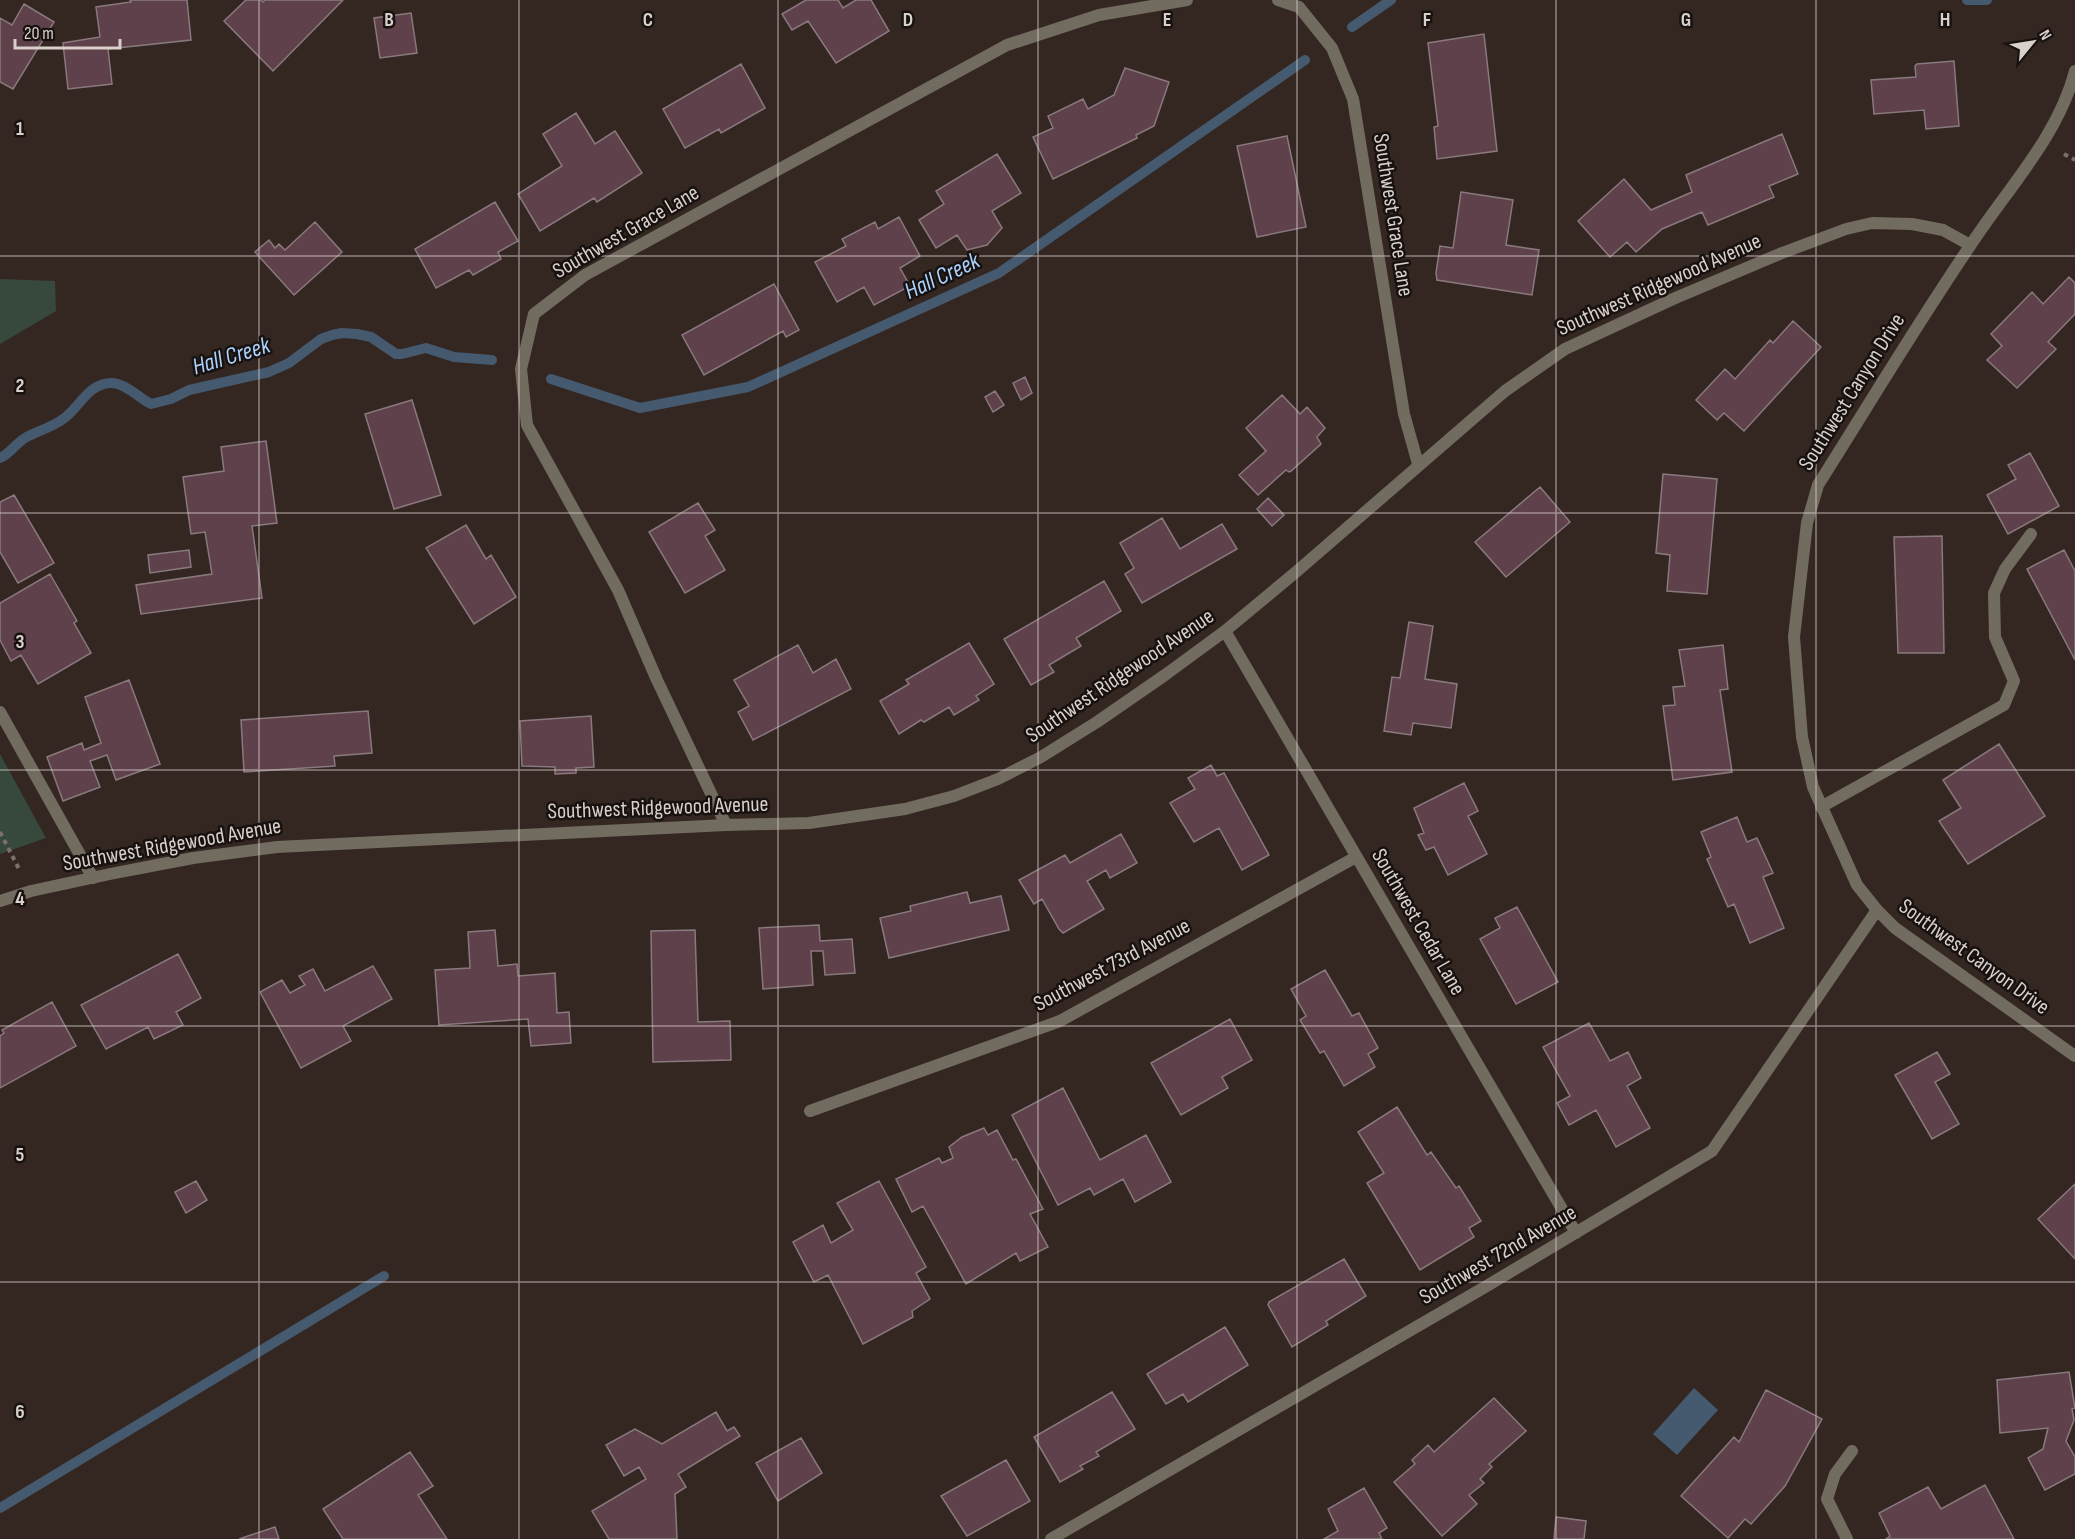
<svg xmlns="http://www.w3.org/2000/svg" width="2075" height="1539" font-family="'Sofia Sans Condensed',sans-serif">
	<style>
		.green { fill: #37483d }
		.water { fill: #45596f }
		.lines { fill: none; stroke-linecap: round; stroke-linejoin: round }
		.stream { stroke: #45596f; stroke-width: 10 }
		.building { fill: #5f414b; stroke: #89797e; stroke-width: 1.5 }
		.path { stroke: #7b706b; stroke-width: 4; stroke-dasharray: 4.5 4.5; stroke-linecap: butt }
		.lane { stroke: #726c60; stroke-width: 12 }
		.street { stroke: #726c60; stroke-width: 12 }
		.grid { fill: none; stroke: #d9d0cc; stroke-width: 1.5; stroke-opacity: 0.55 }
		.labels { text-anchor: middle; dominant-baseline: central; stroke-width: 5; stroke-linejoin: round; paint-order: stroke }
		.street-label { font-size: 22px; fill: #d9d0cc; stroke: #17110f }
		.water-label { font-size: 24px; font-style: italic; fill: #acd3fe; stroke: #17110f }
		.grid-label { font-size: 20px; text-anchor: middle; font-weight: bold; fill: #d9d0cc; stroke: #17110f; stroke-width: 5; stroke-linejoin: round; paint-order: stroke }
	</style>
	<rect width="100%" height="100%" fill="#342721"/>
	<path class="green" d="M 0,279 L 55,281 L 56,311 L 0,344 Z
		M 0,754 L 46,838 L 0,854 Z"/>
	<path class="water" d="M 1694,1388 L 1718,1410 L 1677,1455 L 1653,1434 Z"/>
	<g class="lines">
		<path class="stream" d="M 1967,0 L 1987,0
			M 1352,27 L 1391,0
			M 551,379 L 640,408 L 748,387 L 999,273 L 1305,60
			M 0,458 C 10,454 15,444 25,438 C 37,431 51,428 63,419 C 79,408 88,384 110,383 C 124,382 139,398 151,404 L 171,399 L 189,390 L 269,372 L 289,363 L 321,339 L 332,335 L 342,333 L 357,334 L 371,337 L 396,354 L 402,354 L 426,348 L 454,357 L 492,360
			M 0,1508 L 384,1276"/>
	</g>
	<path class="building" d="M 130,0 L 187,0 L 191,40 L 108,49 L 112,84 L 68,89 L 63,43 L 100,37 L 96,7 L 131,2 Z
		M 246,0 L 261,0 L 263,2 L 265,0 L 343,0 L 273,71 L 224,21 Z
		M 806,0 L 838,0 L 843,8 L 856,0 L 871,0 L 889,31 L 836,63 L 808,21 L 792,30 L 782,14 Z
		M 24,4 L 54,22 L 13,89 L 0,82 L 0,18 L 12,25 Z
		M 411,13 L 417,53 L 380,58 L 374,18 Z
		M 1484,34 L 1497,151 L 1437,159 L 1434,127 L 1438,126 L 1428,43 Z
		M 1954,61 L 1959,126 L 1926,129 L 1924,110 L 1874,114 L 1871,80 L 1916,77 L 1915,66 L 1917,64 Z
		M 741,64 L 765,108 L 721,133 L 719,129 L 685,148 L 663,109 Z
		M 1125,68 L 1169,82 L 1154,126 L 1136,135 L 1137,138 L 1053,179 L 1033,137 L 1053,128 L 1048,116 L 1083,99 L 1088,109 L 1114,95 Z
		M 576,113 L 595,144 L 615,131 L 642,173 L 597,202 L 594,198 L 540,231 L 518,194 L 562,166 L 543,134 Z
		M 1782,134 L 1798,174 L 1769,186 L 1774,197 L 1708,225 L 1702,212 L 1662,229 L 1636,252 L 1627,242 L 1610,257 L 1578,221 L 1624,179 L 1651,210 L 1692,192 L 1686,175 Z
		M 1287,136 L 1306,227 L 1257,237 L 1237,146 Z
		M 997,154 L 1021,193 L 992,211 L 1002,228 L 987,245 L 967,250 L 957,235 L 936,248 L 919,220 L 944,204 L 936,191 Z
		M 1461,192 L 1513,200 L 1506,245 L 1539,250 L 1532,295 L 1437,280 L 1436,273 L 1440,246 L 1453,248 Z
		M 495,202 L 518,241 L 498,252 L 501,259 L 473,275 L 469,270 L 436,288 L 415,249 Z
		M 899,217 L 920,256 L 900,268 L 910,286 L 874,305 L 864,287 L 837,302 L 815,262 L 846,246 L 842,239 L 875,222 L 878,229 Z
		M 315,222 L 342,252 L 294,295 L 255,252 L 269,240 L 275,248 L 279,244 L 285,250 Z
		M 2069,277 L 2075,283 L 2075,314 L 2048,342 L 2056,349 L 2017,388 L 1987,360 L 2002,346 L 1991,334 L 2032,292 L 2043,304 Z
		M 774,284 L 799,330 L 786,337 L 783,331 L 704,375 L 682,335 Z
		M 1793,321 L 1821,347 L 1744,431 L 1724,413 L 1717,420 L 1696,400 L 1725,369 L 1735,379 L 1770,340 L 1773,343 Z
		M 1025,377 L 1032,393 L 1021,400 L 1013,383 Z
		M 995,391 L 1004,405 L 993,412 L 985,397 Z
		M 1282,395 L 1300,414 L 1307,407 L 1325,428 L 1317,437 L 1321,444 L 1291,471 L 1289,472 L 1286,470 L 1258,495 L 1239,475 L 1266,451 L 1246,428 Z
		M 412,400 L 441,495 L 394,509 L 365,414 Z
		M 266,441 L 277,523 L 252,526 L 262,598 L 141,614 L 136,585 L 212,574 L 205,532 L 191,534 L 183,477 L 224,471 L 221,447 Z
		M 2030,453 L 2059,506 L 2008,534 L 1987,495 L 2016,479 L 2008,465 Z
		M 1663,474 L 1717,479 L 1707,594 L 1667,591 L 1670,555 L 1656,553 Z
		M 1540,487 L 1570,522 L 1506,577 L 1475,542 Z
		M 14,495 L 54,563 L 18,583 L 0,552 L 0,502 Z
		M 1268,498 L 1284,515 L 1272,526 L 1257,509 Z
		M 698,503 L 715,530 L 705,536 L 725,570 L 685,593 L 649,532 Z
		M 1162,518 L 1180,549 L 1222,524 L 1237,549 L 1142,603 L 1125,574 L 1134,568 L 1120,543 Z
		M 466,525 L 486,559 L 491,555 L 516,597 L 474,624 L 426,548 Z
		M 1942,536 L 1944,653 L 1898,653 L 1894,537 Z
		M 189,550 L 191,567 L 150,573 L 148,555 Z
		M 2064,550 L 2075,571 L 2075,660 L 2027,569 Z
		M 50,574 L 77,621 L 74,623 L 91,653 L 38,684 L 21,655 L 11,661 L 0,640 L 0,603 Z
		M 1104,581 L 1121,611 L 1076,638 L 1081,646 L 1049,665 L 1054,672 L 1031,685 L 1004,639 Z
		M 1409,622 L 1433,626 L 1425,679 L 1457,684 L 1451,728 L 1413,723 L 1411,735 L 1384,731 L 1392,677 L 1400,678 Z
		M 969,643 L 994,684 L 976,696 L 979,700 L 954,715 L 949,707 L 924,722 L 921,720 L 899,734 L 880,701 L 909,684 L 906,680 Z
		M 798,645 L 813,673 L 836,659 L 851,689 L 753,740 L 738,712 L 749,706 L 734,680 Z
		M 1723,645 L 1728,689 L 1720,690 L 1732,772 L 1673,780 L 1663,706 L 1675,705 L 1673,687 L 1685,686 L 1679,650 Z
		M 129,680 L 160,764 L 116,780 L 107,755 L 90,761 L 100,787 L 63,801 L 47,757 L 82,743 L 84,750 L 101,743 L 85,697 Z
		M 368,711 L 372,753 L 334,756 L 335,766 L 244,772 L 241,720 Z
		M 591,716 L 594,767 L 576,768 L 576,773 L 555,774 L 555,767 L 522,766 L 520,721 Z
		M 1999,744 L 2045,816 L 1968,864 L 1939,821 L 1961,808 L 1943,780 Z
		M 1211,765 L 1217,776 L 1224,773 L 1269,855 L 1242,870 L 1219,828 L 1194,842 L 1170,803 L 1195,789 L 1188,778 Z
		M 1464,783 L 1478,811 L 1468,816 L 1487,854 L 1448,875 L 1434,847 L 1426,850 L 1418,835 L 1424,833 L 1414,808 Z
		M 1737,817 L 1747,842 L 1757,838 L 1773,873 L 1763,877 L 1784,928 L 1750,943 L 1734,904 L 1728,907 L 1707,859 L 1711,857 L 1701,832 Z
		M 1121,834 L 1137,863 L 1110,878 L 1106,870 L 1087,881 L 1104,909 L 1063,933 L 1059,929 L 1042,899 L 1034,904 L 1019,880 L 1065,855 L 1070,863 Z
		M 967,892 L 970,903 L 1001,896 L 1009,930 L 889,958 L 880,918 L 911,911 L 910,906 Z
		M 1517,907 L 1558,982 L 1516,1004 L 1480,939 L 1500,928 L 1495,918 Z
		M 819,925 L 820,941 L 852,939 L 855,973 L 825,975 L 823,951 L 811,951 L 813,985 L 763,989 L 759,928 Z
		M 495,930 L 498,966 L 517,964 L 518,976 L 555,973 L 557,1013 L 569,1012 L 571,1043 L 531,1046 L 528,1019 L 439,1025 L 435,970 L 470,968 L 468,932 Z
		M 695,930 L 698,1022 L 730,1021 L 731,1060 L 653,1062 L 651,931 Z
		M 178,954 L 201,998 L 176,1012 L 183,1025 L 154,1039 L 148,1027 L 106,1049 L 81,1005 Z
		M 373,966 L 392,999 L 343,1026 L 351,1041 L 301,1068 L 260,992 L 282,980 L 290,993 L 305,985 L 299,976 L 313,969 L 325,991 Z
		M 1325,970 L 1352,1016 L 1359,1013 L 1378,1048 L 1368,1054 L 1375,1067 L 1344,1086 L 1324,1051 L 1320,1053 L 1300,1020 L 1306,1016 L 1291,989 Z
		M 52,1002 L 76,1046 L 0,1088 L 0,1036 L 4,1033 L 2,1030 Z
		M 1230,1019 L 1252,1060 L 1222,1077 L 1228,1088 L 1181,1115 L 1151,1063 Z
		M 1589,1023 L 1610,1061 L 1628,1052 L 1641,1078 L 1627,1086 L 1650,1128 L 1616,1147 L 1596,1110 L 1569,1125 L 1557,1103 L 1570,1096 L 1543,1047 Z
		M 1937,1052 L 1950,1074 L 1935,1082 L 1959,1124 L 1932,1139 L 1895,1075 Z
		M 1063,1088 L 1100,1160 L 1146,1135 L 1171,1182 L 1135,1202 L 1123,1179 L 1094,1195 L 1090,1188 L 1058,1205 L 1012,1115 Z
		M 1397,1107 L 1427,1155 L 1431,1152 L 1456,1188 L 1459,1186 L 1481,1221 L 1469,1228 L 1474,1237 L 1420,1270 L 1367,1183 L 1384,1173 L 1358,1132 Z
		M 984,1128 L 988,1135 L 997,1130 L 1013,1160 L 1016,1159 L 1043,1209 L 1030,1214 L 1048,1247 L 1020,1261 L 1016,1253 L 966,1284 L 923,1206 L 912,1212 L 896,1179 L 939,1158 L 942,1163 L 953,1158 L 949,1147 L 962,1137 Z
		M 196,1181 L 207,1200 L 186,1213 L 175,1192 Z
		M 879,1181 L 926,1267 L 916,1273 L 930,1299 L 912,1311 L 913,1317 L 863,1344 L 828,1275 L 814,1282 L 793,1242 L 823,1225 L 831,1243 L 853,1230 L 837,1203 Z
		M 2075,1184 L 2075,1259 L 2038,1219 Z
		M 1344,1259 L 1366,1296 L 1326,1321 L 1328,1325 L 1292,1347 L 1268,1305 L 1269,1302 Z
		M 1225,1327 L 1248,1365 L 1188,1402 L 1183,1394 L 1166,1404 L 1147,1374 Z
		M 2069,1372 L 2075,1408 L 2072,1409 L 2074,1420 L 2066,1441 L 2075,1457 L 2075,1474 L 2045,1490 L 2028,1458 L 2043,1449 L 2048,1428 L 2000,1433 L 1997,1380 Z
		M 1766,1390 L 1822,1419 L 1785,1486 L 1751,1524 L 1745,1519 L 1728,1538 L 1681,1496 L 1734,1437 L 1739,1442 Z
		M 1112,1392 L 1135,1429 L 1096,1452 L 1099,1456 L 1080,1466 L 1083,1469 L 1060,1482 L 1034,1437 Z
		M 1494,1398 L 1526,1431 L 1489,1464 L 1492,1467 L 1480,1479 L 1484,1483 L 1469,1495 L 1477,1504 L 1442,1536 L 1394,1482 L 1415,1464 L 1412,1460 L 1428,1445 L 1434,1452 Z
		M 716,1412 L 727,1431 L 734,1427 L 740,1436 L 678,1474 L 686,1487 L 675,1494 L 677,1539 L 609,1539 L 592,1511 L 646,1479 L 639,1467 L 624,1476 L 606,1445 L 635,1429 L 662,1444 Z
		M 801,1438 L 822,1473 L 778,1501 L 756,1463 Z
		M 410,1452 L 433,1486 L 418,1495 L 447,1539 L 343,1539 L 323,1509 Z
		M 1006,1460 L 1030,1501 L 967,1536 L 941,1496 Z
		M 1985,1485 L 2014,1539 L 1886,1539 L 1890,1536 L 1879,1513 L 1928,1487 L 1941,1509 Z
		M 1364,1488 L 1387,1528 L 1379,1533 L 1382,1539 L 1324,1539 L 1338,1531 L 1328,1509 Z
		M 1556,1517 L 1586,1521 L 1584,1539 L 1554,1539 Z
		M 275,1527 L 279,1539 L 239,1539 Z"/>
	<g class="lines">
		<path class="path" d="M 2064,154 L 2075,160
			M 0,832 L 19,869"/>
		<path class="lane" d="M 0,712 L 93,878
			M 1821,807 L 2004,705 L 2014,681 L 1995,637 L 1994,593 L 2005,569 L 2031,534
			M 1847,1539 L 1827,1499 L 1835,1474 L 1852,1451"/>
		<path class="street" d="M 1278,0 L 1299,7 L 1332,48 L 1353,99 L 1404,414 L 1418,464
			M 2075,71 C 2058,137 2007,189 1970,246 C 1917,324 1868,406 1818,485 L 1807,523 L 1794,637 L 1802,737 L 1813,787 L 1857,885 L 1877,910 L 1895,928 L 2075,1056
			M 1225,631 L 1576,1233
			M 726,825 L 657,680 L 618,590 L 527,425 L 521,369 L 534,314 L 585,275 L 1007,45 L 1099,15 L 1187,0
			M 0,901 L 31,891 L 110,874 L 193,858 L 277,847 L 726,825 L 809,823 L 905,809 L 954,796 L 998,779 L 1041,757 L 1097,722 L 1165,675 L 1225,631 L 1296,572 L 1505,391 L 1565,349 L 1673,299 L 1782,253 L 1846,229 L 1872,223 L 1912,224 L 1943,230 L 1970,245
			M 810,1111 L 1060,1021 L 1356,857
			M 1051,1539 L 1485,1287 L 1712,1151 L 1877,910"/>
	</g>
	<path class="grid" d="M 259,0 L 259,1539M 519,0 L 519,1539M 778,0 L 778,1539M 1038,0 L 1038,1539M 1297,0 L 1297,1539M 1556,0 L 1556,1539M 1816,0 L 1816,1539M 0,256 L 2075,256M 0,513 L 2075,513M 0,770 L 2075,770M 0,1026 L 2075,1026M 0,1282 L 2075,1282"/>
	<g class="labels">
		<g class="street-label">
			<text transform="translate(1393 215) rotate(81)">Southwest Grace Lane</text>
			<text transform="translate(626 232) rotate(-30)">Southwest Grace Lane</text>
			<text transform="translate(1659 285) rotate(-24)">Southwest Ridgewood Avenue</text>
			<text transform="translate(1852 392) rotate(-58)">Southwest Canyon Drive</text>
			<text transform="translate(1120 676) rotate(-34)">Southwest Ridgewood Avenue</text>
			<text transform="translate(658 808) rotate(-2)">Southwest Ridgewood Avenue</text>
			<text transform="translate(172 845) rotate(-10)">Southwest Ridgewood Avenue</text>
			<text transform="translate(1418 922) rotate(60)">Southwest Cedar Lane</text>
			<text transform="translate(1974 957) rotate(36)">Southwest Canyon Drive</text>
			<text transform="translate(1112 965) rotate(-28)">Southwest 73rd Avenue</text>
			<text transform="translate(1498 1255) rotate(-30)">Southwest 72nd Avenue</text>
		</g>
		<g class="water-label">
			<text transform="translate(942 276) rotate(-25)">Hall Creek</text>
			<text transform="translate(231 356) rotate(-17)">Hall Creek</text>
		</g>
	</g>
	<g class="grid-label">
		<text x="389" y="26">B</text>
		<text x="648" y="26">C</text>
		<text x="908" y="26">D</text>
		<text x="1167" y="26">E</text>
		<text x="1427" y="26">F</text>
		<text x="1686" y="26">G</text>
		<text x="1945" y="26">H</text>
		<text x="20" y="135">1</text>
		<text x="20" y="392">2</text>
		<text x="20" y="648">3</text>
		<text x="20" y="905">4</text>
		<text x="20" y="1161">5</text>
		<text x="20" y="1418">6</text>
	</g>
	<g transform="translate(2033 42) rotate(60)" stroke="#17110f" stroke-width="4.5" paint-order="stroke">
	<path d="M0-4.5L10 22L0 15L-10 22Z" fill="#d9d0cc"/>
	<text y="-9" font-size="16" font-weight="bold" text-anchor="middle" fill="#d9d0cc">N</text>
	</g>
	<path d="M15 39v9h105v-9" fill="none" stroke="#d9d0cc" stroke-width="3"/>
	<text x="24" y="39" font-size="18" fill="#d9d0cc" stroke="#17110f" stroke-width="4.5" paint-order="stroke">20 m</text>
</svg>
